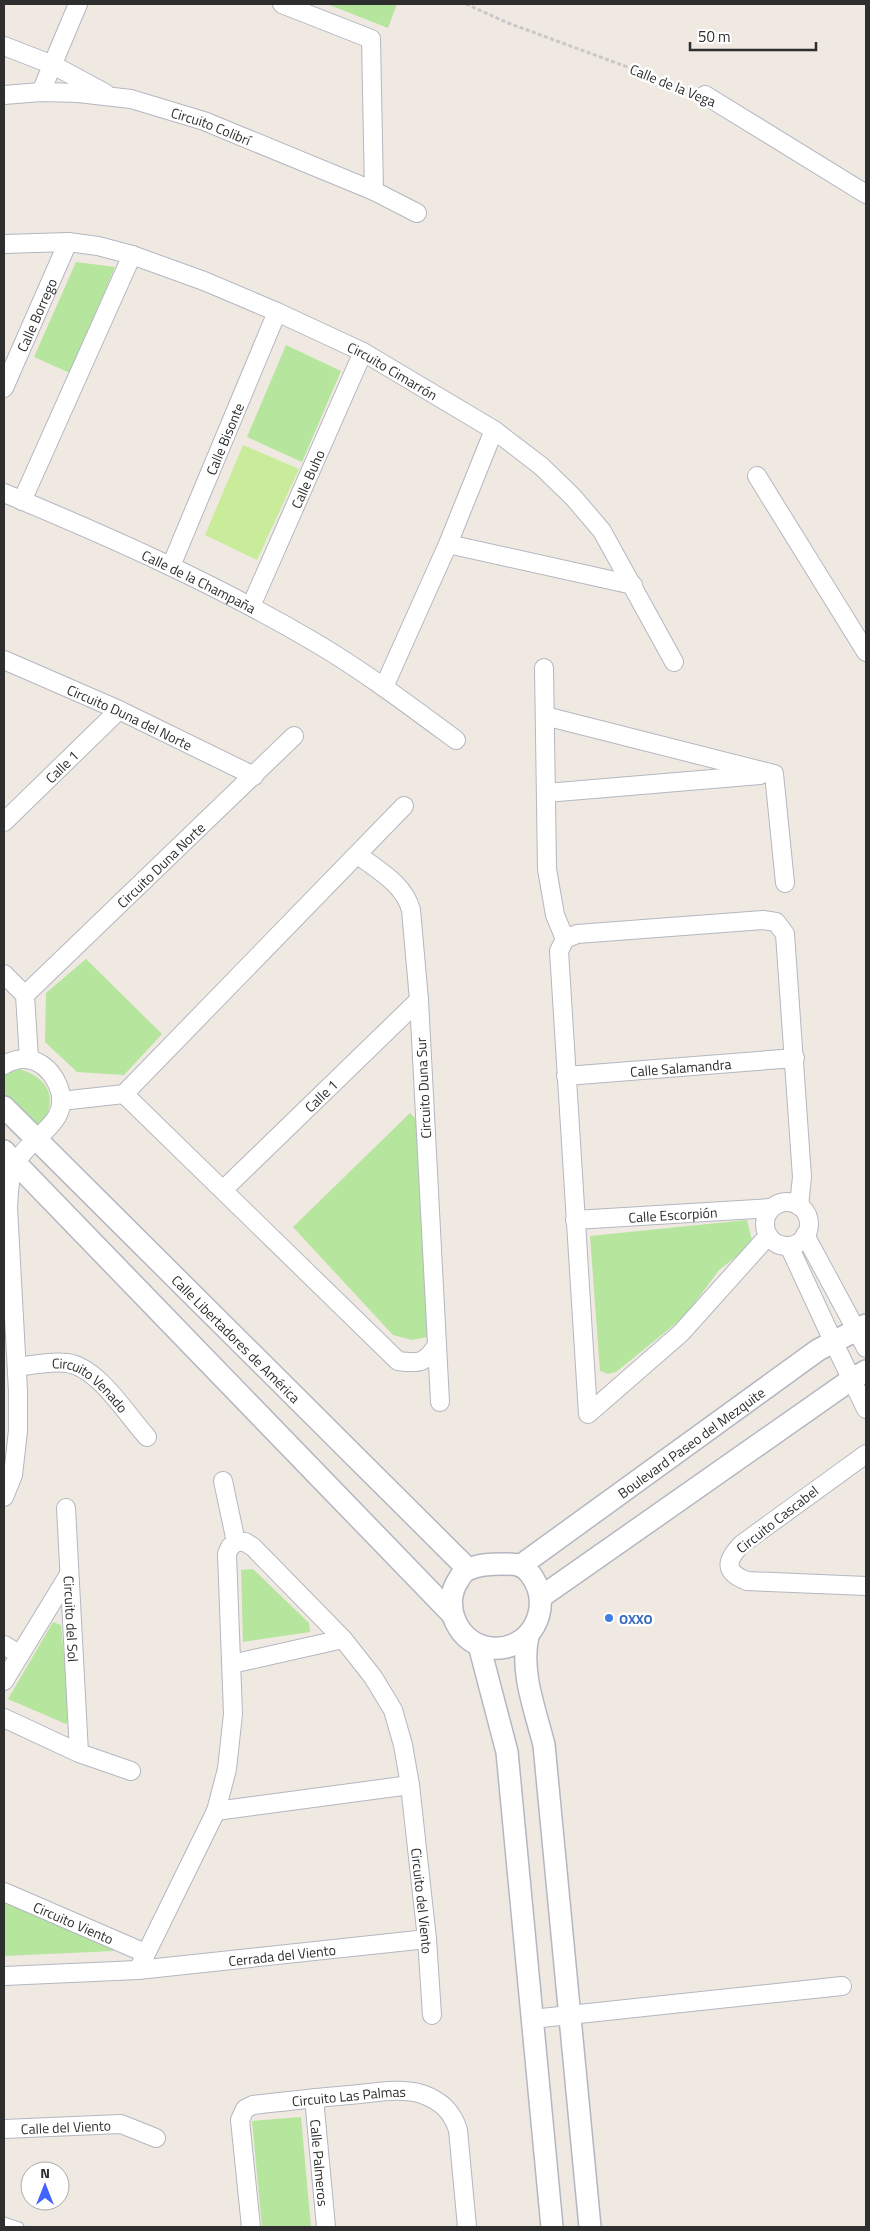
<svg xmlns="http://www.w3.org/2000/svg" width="870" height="2231" font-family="'Titillium Web',sans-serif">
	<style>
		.green { fill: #b6e59e }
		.pitch { fill: #c9ec9a }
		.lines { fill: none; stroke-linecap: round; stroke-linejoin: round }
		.service-casing { stroke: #b4b7c1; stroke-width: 11 }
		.minor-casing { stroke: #b4b7c1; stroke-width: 20 }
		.tertiary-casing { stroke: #b4b7c1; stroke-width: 24 }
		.path { stroke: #c9c9c9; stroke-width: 3; stroke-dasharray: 4 2.5; stroke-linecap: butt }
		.service { stroke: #fff; stroke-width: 9 }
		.minor { stroke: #fff; stroke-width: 18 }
		.tertiary { stroke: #fff; stroke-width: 21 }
		.shop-dot { fill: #3f7fe0; stroke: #fff; stroke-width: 2 }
		.labels { text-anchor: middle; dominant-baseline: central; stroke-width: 5; stroke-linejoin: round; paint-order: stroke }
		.street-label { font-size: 14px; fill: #2e2e2e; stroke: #fff }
		.shop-label { font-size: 14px; font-weight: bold; fill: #366cbe; stroke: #fff; text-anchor: start }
	</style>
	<rect width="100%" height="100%" fill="#efe9e1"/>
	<path class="green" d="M 327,4 L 397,4 L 388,28 Z
		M 76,262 L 115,267 L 70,373 L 34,357 Z
		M 286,345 L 341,371 L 302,462 L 247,437 Z
		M 86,959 L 162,1034 L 124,1075 L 77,1072 L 45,1042 L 46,993 Z
		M 19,1069 C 38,1074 54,1087 49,1108 C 48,1114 43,1120 39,1126 L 4,1093 L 4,1073 Z
		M 410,1113 L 418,1121 L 427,1337 L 412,1340 L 393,1335 L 293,1227 Z
		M 747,1220 L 753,1244 L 719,1270 L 685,1316 L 616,1372 L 608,1374 L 600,1371 L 590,1236 Z
		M 253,1569 L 309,1623 L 310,1632 L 243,1642 L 241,1570 Z
		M 53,1622 L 61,1625 L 70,1718 L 66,1724 L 8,1699 Z
		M 4,1898 L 114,1942 L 114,1951 L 4,1956 Z
		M 301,2117 L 311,2227 L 262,2227 L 252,2121 Z"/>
	<path class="pitch" d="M 243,445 L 299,469 L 257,560 L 205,535 Z"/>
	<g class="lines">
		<g class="service-casing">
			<path id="service" d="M 4,2222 L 19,2227"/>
		</g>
		<g class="minor-casing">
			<g id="minor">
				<path d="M 4,46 L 53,65 L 105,93"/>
				<path d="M 41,92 L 78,4"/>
				<path id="s1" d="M 4,95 L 41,92 L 78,93 L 131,99 L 204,121 L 374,191 L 371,39 L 282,4"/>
				<path d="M 705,95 L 866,194"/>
				<path d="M 374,191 L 417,213"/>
				<path id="s2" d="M 4,244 L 68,242 L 98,246 L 132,255 L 204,281 L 277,312 L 363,352 L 494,430 L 541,466 L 573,497 L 602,531 L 674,662"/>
				<path id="s3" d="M 4,388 L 68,242"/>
				<path d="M 757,476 L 866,652"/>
				<path id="s4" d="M 4,493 C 110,537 216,584 316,643 C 365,672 410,706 456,740"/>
				<path d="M 22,501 L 132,255"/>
				<path d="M 448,544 L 633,585"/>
				<path id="s5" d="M 171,566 L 277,312"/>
				<path id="s6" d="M 251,606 L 363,352"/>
				<path id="s7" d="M 4,660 L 119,710 L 254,776"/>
				<path d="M 544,668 L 547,869 L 555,915 L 565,939"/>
				<path d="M 384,687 L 448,544 L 494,430"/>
				<path d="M 545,716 L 774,774 L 785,883"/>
				<path d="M 546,793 L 760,775"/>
				<path id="s8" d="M 4,822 L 119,710"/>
				<path d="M 4,974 L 25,995 L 29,1059"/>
				<path id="s9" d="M 25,995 L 294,736"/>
				<path d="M 4,1065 C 14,1059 26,1057 37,1062 C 47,1067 55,1077 59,1088 C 72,1123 29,1137 16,1163 C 9,1176 9,1193 8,1208 L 18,1391 L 18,1431 L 13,1475 L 4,1497"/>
				<path id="s10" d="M 566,1076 L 795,1058"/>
				<path d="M 124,1094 L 398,1361 C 420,1364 425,1363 437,1345 L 419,1000 L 411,910 C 404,884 379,871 358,855"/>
				<path d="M 61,1101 L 124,1094 L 404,806"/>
				<path id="s11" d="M 223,1190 L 419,1000"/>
				<circle cx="787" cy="1224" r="22"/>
				<path id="s12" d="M 575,1220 L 771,1208"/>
				<path d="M 805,1235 L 866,1348"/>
				<path d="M 768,1236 L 681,1333 L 588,1414 L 559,951 L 565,939 L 577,934 L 763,920 L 776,922 L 785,934 L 802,1177 L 799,1206"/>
				<path d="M 789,1246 L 833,1341 L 866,1409"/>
				<path d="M 437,1345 L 440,1402"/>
				<path id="s13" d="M 17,1367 C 33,1365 51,1361 67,1363 C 98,1367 127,1415 147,1437"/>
				<path d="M 866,1454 L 742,1544 C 726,1560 723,1572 747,1581 L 866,1586"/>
				<path d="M 223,1481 L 236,1542"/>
				<path id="s14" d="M 66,1508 L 79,1753"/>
				<path d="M 4,1645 L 20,1655"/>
				<path d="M 232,1664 L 343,1639"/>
				<path d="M 4,1681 L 68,1576"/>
				<path d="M 4,1718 L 79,1753 L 131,1771"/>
				<path d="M 216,1811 L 410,1785"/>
				<path id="s15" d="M 4,1892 L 145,1953"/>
				<path id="s16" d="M 138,1970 L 216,1811 L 227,1769 L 233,1714 L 227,1554 L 230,1547 L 236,1542 L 245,1542 L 253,1547 L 343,1639 L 373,1677 L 393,1710 L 403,1745 L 410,1785 L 427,1939 L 432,2015"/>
				<path id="s17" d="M 4,1976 L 138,1970 L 427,1939"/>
				<path d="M 532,2019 L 842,1986"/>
				<path id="s18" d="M 314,2098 L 326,2227"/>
				<path id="s19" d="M 4,2129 L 121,2124 L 156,2138"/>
				<path id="s20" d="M 251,2227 L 240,2120 L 245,2109 L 253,2105 C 288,2101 324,2097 360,2094 C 380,2092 402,2088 422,2094 C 441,2101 452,2111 458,2130 L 467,2227"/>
			</g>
		</g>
		<g class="tertiary-casing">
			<g id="tertiary">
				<path id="s21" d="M 4,1107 L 468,1569"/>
				<path d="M 4,1151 L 452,1614"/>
				<path d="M 503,1564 C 508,1564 514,1564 519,1565 C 524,1567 530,1573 533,1578 C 553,1609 530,1652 491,1648 C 459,1645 440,1606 459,1579 C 461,1575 465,1570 469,1569 C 480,1564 492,1564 503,1564 Z"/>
				<path id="s22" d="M 520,1566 L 818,1350 L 866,1325"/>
				<path d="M 541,1597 L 852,1379 L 866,1371"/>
				<path d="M 528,1636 C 520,1672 535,1709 544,1745 L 590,2227"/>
				<path d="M 479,1645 L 507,1752 L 552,2227"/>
			</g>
		</g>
		<path class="path" d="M 466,4 L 508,23 L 690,90"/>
		<use href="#service" class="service"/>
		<use href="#minor" class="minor"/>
		<use href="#tertiary" class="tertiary"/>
	</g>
	<circle class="shop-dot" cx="609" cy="1618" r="5"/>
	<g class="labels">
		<g class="street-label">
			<text transform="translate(673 85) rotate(22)">Calle de la Vega</text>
			<text stroke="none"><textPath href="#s1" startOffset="212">Circuito Colibrí</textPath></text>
			<text stroke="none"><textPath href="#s3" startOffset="80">Calle Borrego</textPath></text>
			<text stroke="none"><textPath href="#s2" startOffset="415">Circuito Cimarrón</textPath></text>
			<text stroke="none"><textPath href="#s5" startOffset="138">Calle Bisonte</textPath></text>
			<text stroke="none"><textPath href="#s6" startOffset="139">Calle Buho</textPath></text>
			<text stroke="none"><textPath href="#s4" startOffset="214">Calle de la Champaña</textPath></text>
			<text stroke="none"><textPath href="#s7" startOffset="138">Circuito Duna del Norte</textPath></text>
			<text stroke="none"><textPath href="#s8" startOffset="80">Calle 1</textPath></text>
			<text stroke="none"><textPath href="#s9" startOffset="188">Circuito Duna Norte</textPath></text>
			<text stroke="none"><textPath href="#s10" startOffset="115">Calle Salamandra</textPath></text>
			<text transform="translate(423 1088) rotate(-93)">Circuito Duna Sur</text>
			<text stroke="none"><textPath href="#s11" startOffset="136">Calle 1</textPath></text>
			<text stroke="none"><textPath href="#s12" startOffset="98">Calle Escorpión</textPath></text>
			<text stroke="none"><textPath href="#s21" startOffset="328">Calle Libertadores de América</textPath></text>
			<text stroke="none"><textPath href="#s13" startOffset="81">Circuito Venado</textPath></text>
			<text stroke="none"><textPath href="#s22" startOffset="211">Boulevard Paseo del Mezquite</textPath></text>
			<text transform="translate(777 1519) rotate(-38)">Circuito Cascabel</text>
			<text stroke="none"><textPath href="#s14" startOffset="111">Circuito del Sol</textPath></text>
			<text stroke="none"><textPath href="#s16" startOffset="879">Circuito del Viento</textPath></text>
			<text stroke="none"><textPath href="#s15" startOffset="76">Circuito Viento</textPath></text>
			<text stroke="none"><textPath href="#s17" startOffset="279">Cerrada del Viento</textPath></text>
			<text stroke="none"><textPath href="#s20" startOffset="225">Circuito Las Palmas</textPath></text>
			<text stroke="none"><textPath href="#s19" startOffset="62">Calle del Viento</textPath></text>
			<text stroke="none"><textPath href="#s18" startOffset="65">Calle Palmeros</textPath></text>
		</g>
		<g class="shop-label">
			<text x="619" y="1618">OXXO</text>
		</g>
	</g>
	<rect width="870" height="2231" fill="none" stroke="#2e2e2e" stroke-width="10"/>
	<g transform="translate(45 2186)"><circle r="24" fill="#ffffff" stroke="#ababab"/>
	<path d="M0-4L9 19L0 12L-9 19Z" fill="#4264fb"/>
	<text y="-8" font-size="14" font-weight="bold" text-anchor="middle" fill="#2e2e2e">N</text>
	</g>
	<path d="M690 42v8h126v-8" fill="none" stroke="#2e2e2e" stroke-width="2.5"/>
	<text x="698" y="42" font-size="15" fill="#2e2e2e" stroke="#ffffff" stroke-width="4" paint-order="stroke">50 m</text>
</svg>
